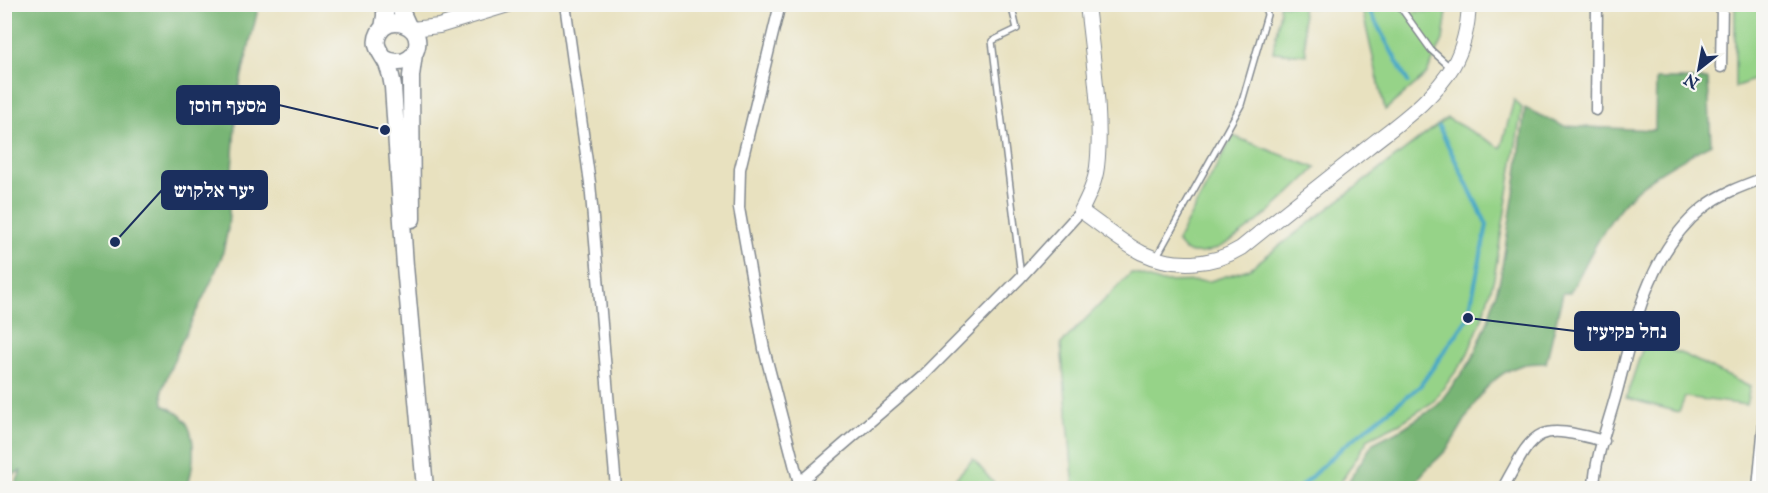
<svg xmlns="http://www.w3.org/2000/svg" width="1768" height="493" font-family="'IM FELL English','Frank Ruhl Libre',serif">
	<style>
		.green { fill: #96d388; stroke: #588173; stroke-width: 1.5 }
		.forest { fill: #78b574; stroke: #4a7269; stroke-width: 1.5 }
		.lines { fill: none; stroke-linecap: round; stroke-linejoin: round }
		.stream { stroke: #47a8c6; stroke-width: 4 }
		.service-casing { stroke: #82888e; stroke-width: 8 }
		.minor-casing { stroke: #82888e; stroke-width: 13 }
		.tertiary-casing { stroke: #82888e; stroke-width: 16 }
		.primary-casing { stroke: #82888e; stroke-width: 19 }
		.service { stroke: #fff; stroke-width: 5 }
		.minor { stroke: #fff; stroke-width: 10 }
		.tertiary { stroke: #fff; stroke-width: 14 }
		.primary { stroke: #fff; stroke-width: 16 }
		.leader { fill: none; stroke: #1b2f5e; stroke-width: 2 }
		.callout-dot { fill: #1b2f5e; stroke: #f6f6f2; stroke-width: 2 }
		.callout { fill: #1b2f5e; stroke: #1b2f5e; stroke-width: 2 }
		.callout-label { font-size: 20px; text-anchor: middle; font-weight: bold; fill: #fff }
	</style>
	<rect width="100%" height="100%" fill="#f6f6f2"/>
	<filter id="ink" filterUnits="userSpaceOnUse"><feTurbulence type="fractalNoise" baseFrequency=".0167" numOctaves="2"/><feDisplacementMap in="SourceGraphic" scale="12" xChannelSelector="R" yChannelSelector="G"/><feConvolveMatrix kernelMatrix="1 2 1 2 8 2 1 2 1" color-interpolation-filters="sRGB"/></filter>
	<filter id="wash" filterUnits="userSpaceOnUse"><feTurbulence type="fractalNoise" baseFrequency=".008" numOctaves="4" result="noise"/><feDisplacementMap in="SourceGraphic" scale="24" xChannelSelector="R" yChannelSelector="G"/><feGaussianBlur stdDeviation="1.35" result="paint"/><feColorMatrix in="noise" values="0 0 0 0 0 0 0 0 0 0 0 0 0 0 0 0 0 1.4 0 .05"/><feComposite in="paint" operator="in"/></filter>
	<g filter="url(#wash)">
		<rect width="100%" height="100%" fill="#e8e1bf"/>
		<path class="green" d="M 1403,4 L 1404,12 L 1447,11 L 1443,40 L 1426,75 L 1385,110 L 1362,9 L 1302,7 L 1306,55 L 1273,52 L 1280,11 L 1279,5 Z
			M 1735,5 L 1764,5 L 1763,76 L 1735,87 Z
			M 1514,100 L 1522,108 L 1494,278 L 1482,319 L 1466,358 L 1433,402 L 1400,423 L 1369,438 L 1337,488 L 1074,488 L 1061,344 L 1131,273 L 1160,282 L 1210,281 L 1249,269 L 1447,118 L 1501,148 Z
			M 1233,136 L 1316,168 C 1297,186 1201,288 1177,241 Z
			M 1645,341 L 1685,355 L 1750,387 L 1746,405 L 1685,397 L 1679,412 L 1626,398 Z
			M 973,459 L 998,488 L 947,488 Z"/>
		<path class="forest" d="M 5,4 L 259,5 L 237,95 L 228,229 L 222,256 L 211,282 L 179,347 L 162,390 L 163,405 C 169,408 175,411 180,415 C 199,432 194,467 187,488 L 14,488 L 21,471 L 5,478 Z
			M 1656,79 L 1708,79 L 1711,144 C 1680,160 1642,179 1620,208 C 1600,233 1586,264 1570,293 L 1563,293 L 1546,363 C 1538,363 1529,363 1522,365 C 1480,377 1470,418 1447,449 C 1436,463 1419,471 1415,488 L 1344,488 L 1373,443 L 1403,428 L 1437,406 L 1471,361 L 1488,321 L 1500,279 L 1517,175 L 1525,108 L 1563,126 L 1655,130 Z"/>
		<g class="lines">
			<path class="stream" d="M 1366,4 L 1408,82
				M 1299,488 L 1344,446 L 1420,386 L 1468,318 L 1487,225 L 1439,127"/>
		</g>
	</g>
	<g filter="url(#ink)">
		<g class="lines">
			<g class="service-casing">
				<path id="service" d="M 1011,4 L 1017,29 L 992,41 L 1021,276
					M 1398,4 L 1431,50 L 1450,67
					M 1157,256 L 1241,105 L 1267,15 L 1265,4"/>
			</g>
			<g class="minor-casing">
				<path id="minor" d="M 565,4 L 590,183 L 616,488
					M 780,4 L 740,169 L 739,208 L 764,349 L 799,483
					M 1721,67 L 1722,4
					M 1596,110 L 1597,4
					M 793,488 L 922,377 L 1021,277 L 1081,211
					M 1503,488 C 1536,428 1535,423 1604,441
					M 1594,488 C 1595,456 1609,422 1617,391 C 1634,327 1648,252 1703,208 C 1720,194 1742,186 1764,178
					M 1758,488 L 1764,424"/>
			</g>
			<g class="tertiary-casing">
				<path id="tertiary" d="M 1087,4 C 1092,55 1103,117 1097,167 C 1095,183 1088,197 1081,211 C 1100,224 1122,243 1142,253 C 1174,268 1212,266 1241,248 C 1283,214 1325,181 1367,148 C 1397,124 1433,100 1453,66 C 1464,47 1468,26 1469,4
					M 412,29 L 439,26 L 511,4"/>
			</g>
			<g class="primary-casing">
				<path id="primary" d="M 398,4 L 408,26
					M 383,28 L 385,16 L 385,4
					M 384,58 C 397,66 414,62 417,46 C 421,24 389,14 379,33 C 372,46 382,53 387,64 C 390,71 392,79 393,87 L 405,266 L 425,488
					M 412,219 L 411,76 L 414,54"/>
			</g>
			<use href="#service" class="service"/>
			<use href="#minor" class="minor"/>
			<use href="#tertiary" class="tertiary"/>
			<use href="#primary" class="primary"/>
		</g>
	</g>
	<path class="leader" d="M385 130L279 105M115 242L162 190M1468 318L1575 331"/>
	<g class="callout-dot">
		<circle cx="385" cy="130" r="6"/>
		<circle cx="115" cy="242" r="6"/>
		<circle cx="1468" cy="318" r="6"/>
	</g>
	<g class="callout">
		<rect x="177" y="86" width="102" height="38" rx="6"/>
		<rect x="162" y="171" width="105" height="38" rx="6"/>
		<rect x="1575" y="312" width="104" height="38" rx="6"/>
	</g>
	<g class="callout-label">
		<text x="228" y="112">מסעף חוסן</text>
		<text x="214" y="197">יער אלקוש</text>
		<text x="1627" y="338">נחל פקיעין</text>
	</g>
	<rect width="1768" height="493" fill="none" stroke="#f6f6f2" stroke-width="24"/>
	<g transform="translate(1699 69) rotate(211)" stroke="#f6f6f2" stroke-width="4.5" paint-order="stroke">
	<path d="M0-4.5L10 22L0 15L-10 22Z" fill="#1b2f5e"/>
	<text y="-9" font-size="16" font-weight="bold" text-anchor="middle" fill="#1b2f5e">N</text>
	</g>
</svg>
